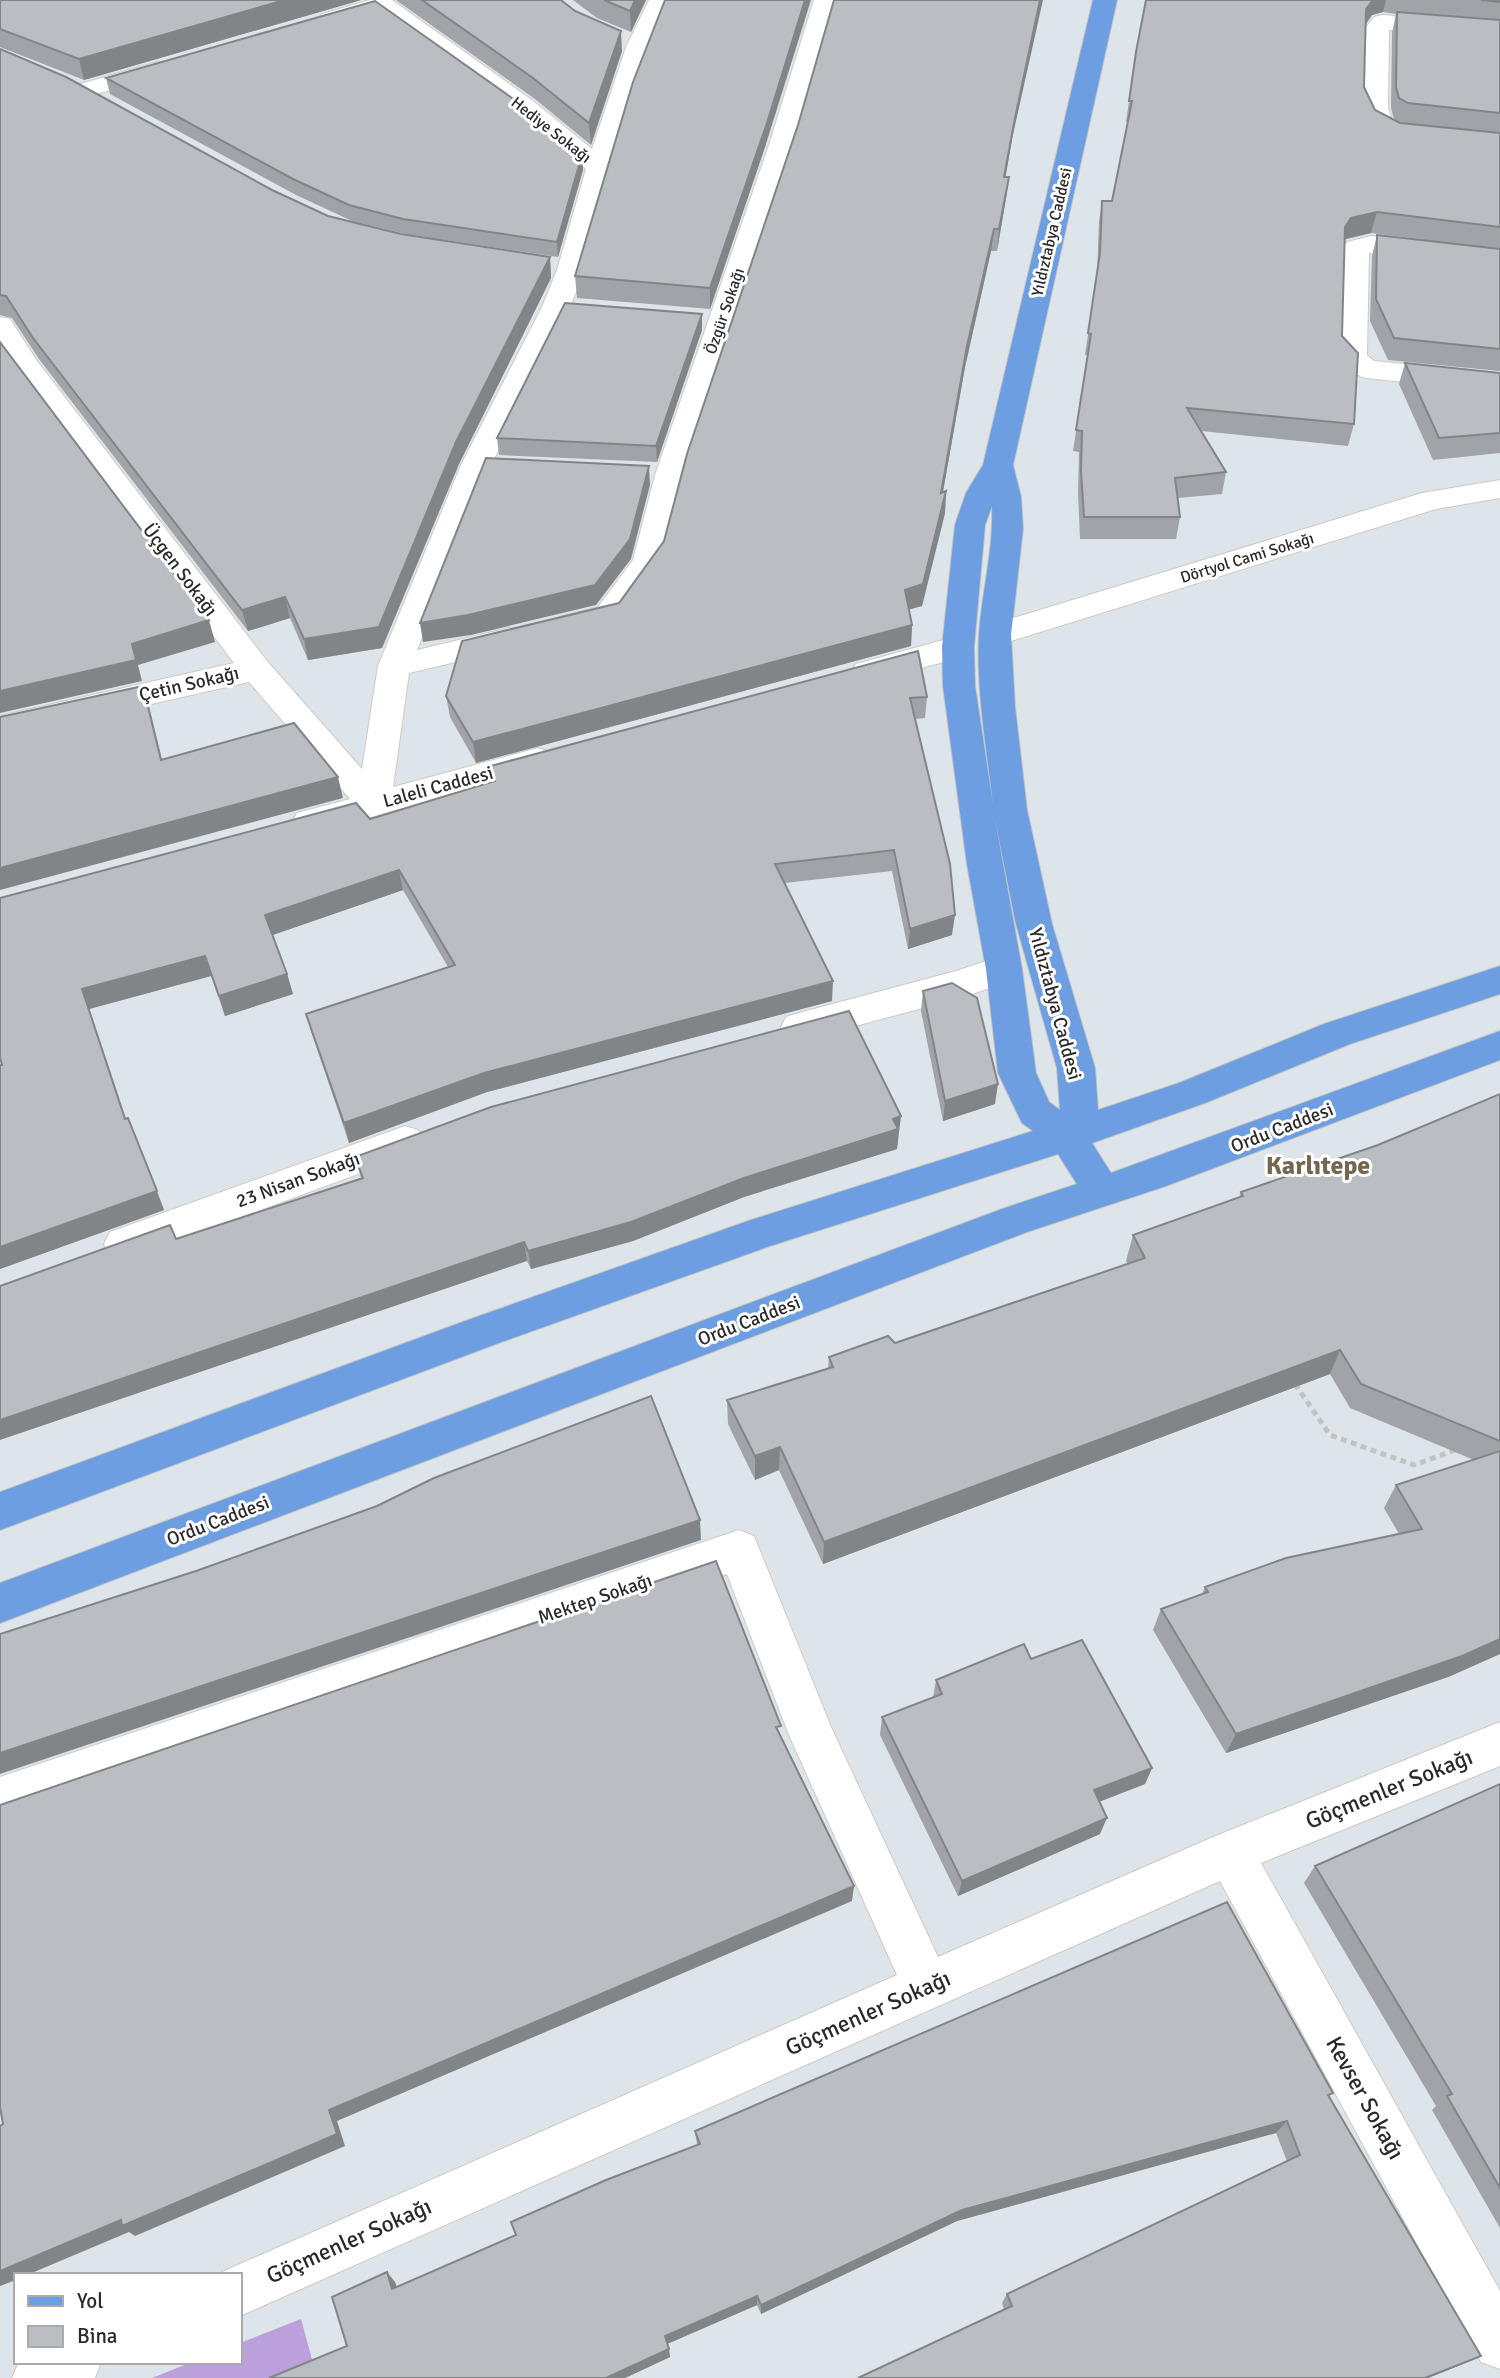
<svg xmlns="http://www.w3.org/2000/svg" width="1500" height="2378" font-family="Signika,sans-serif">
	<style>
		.green { fill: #bba0db }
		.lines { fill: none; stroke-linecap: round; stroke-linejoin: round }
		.minor-casing { stroke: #cfc9c2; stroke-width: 2 }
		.major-casing { stroke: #c3c3c3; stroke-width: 2 }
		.path { stroke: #c3c3c3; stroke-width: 5; stroke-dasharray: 6 4.5; stroke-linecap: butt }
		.minor { fill: #fff; fill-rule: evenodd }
		.major { fill: #6c9ee1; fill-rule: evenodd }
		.wall { fill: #a0a3a8; fill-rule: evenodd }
		.shaded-wall { fill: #828588 }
		.building { fill: #babec3; stroke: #828588; stroke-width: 2 }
		.labels { text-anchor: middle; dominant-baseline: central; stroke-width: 6; stroke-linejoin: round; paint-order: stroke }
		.far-street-label { font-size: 16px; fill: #2a2a2a; stroke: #fff }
		.street-label { font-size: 19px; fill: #2a2a2a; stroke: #fff }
		.near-street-label { font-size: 23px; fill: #2a2a2a; stroke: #fff }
		.district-label { font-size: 26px; font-weight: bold; fill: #75674f; stroke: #fff }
	</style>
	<rect width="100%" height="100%" fill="#dde5ea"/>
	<path class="green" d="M 301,2319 L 317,2378 L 152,2378 L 192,2362 L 240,2362 L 240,2343 Z"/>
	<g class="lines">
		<g class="minor-casing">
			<path id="minor" d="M 370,0 L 392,0 L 533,101 L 592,149 L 626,47 L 649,0 L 673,0 L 650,47 L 612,167 L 585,270 L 570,307 L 491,465 L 417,650 L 509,628 L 520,631 L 525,639 L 520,647 L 409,673 L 393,787 L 538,748 L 550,752 L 555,760 L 550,768 L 309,834 L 297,831 L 292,822 L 297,813 L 350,799 L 249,682 L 0,738 L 0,716 L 234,663 L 11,365 L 0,347 L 0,317 L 10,319 L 37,361 L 267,661 L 362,769 L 378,666 L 461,465 L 542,307 L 557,270 L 586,169 L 515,111 L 378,13 L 330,26 L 322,24 L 318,19 L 322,14 Z
				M 814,0 L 838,0 L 795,145 L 685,475 L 663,561 L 620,622 L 571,635 L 560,631 L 555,624 L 560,617 L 598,607 L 633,560 L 655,475 L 769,145 Z
				M 1383,15 L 1500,25 L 1500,39 L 1389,30 L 1388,108 L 1392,121 L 1402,127 L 1500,137 L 1500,153 L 1395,142 L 1372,130 L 1362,108 L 1364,30 L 1374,17 Z
				M 158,62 L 167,64 L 170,69 L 167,74 L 82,98 L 73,96 L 70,91 L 73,86 Z
				M 1371,236 L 1500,252 L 1500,268 L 1369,253 L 1367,355 L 1374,361 L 1500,374 L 1500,392 L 1366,378 C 1354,375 1346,367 1339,357 L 1343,248 L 1347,242 Z
				M 1500,480 L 1500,498 L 1436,509 L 995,646 L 984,643 L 979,635 L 984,627 L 1422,493 Z
				M 958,636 L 969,639 L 974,647 L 969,655 L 867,683 L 856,680 L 851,672 L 856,664 Z
				M 1004,955 L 1017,959 L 1022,969 L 1017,979 L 960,998 L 799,1041 L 786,1037 L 781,1027 L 786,1017 L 799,1013 L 956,971 Z
				M 405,1126 L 418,1130 L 424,1141 L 418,1152 L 124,1260 L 110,1256 L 104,1244 L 110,1232 Z
				M 739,1530 L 754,1536 L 831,1727 L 938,1957 L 1213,1837 L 1500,1722 L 1500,1766 L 1261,1863 L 1500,2291 L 1500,2369 L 1481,2362 L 1220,1881 L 240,2316 L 240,2275 L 220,2275 L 222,2272 L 897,1975 L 789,1735 L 727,1574 L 0,1823 L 0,1777 Z
				M 19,2362 L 101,2362 L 95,2378 L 12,2378 Z"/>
		</g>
		<g class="major-casing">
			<path id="major" d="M 1093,0 L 1117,0 L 1013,465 L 1021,497 L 1023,529 L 1011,635 L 1015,707 L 1027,810 L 1052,924 L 1095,1068 L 1098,1110 L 1179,1083 L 1324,1024 L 1500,966 L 1500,994 L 1350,1044 L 1205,1103 L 1092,1143 L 1111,1173 L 1500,1031 L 1500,1060 L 1166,1186 L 1027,1232 L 0,1623 L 0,1583 L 1002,1209 L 1077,1184 L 1058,1154 L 770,1246 L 496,1344 L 0,1530 L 0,1492 L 468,1320 L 751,1220 L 1033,1131 L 1022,1123 L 998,1073 L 986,969 L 967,864 L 943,686 L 942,647 L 955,525 L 966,493 L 983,465 ZM 992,506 C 994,549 982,591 979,634 C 976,690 987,749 993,805 L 975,686 L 974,647 L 985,525 ZM 994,814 L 1016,924 L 1057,1068 L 1060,1110 L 1049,1102 L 1036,1073 L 1022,969 Z"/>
		</g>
		<path class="path" d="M 1295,1384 L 1330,1435 L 1414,1465 L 1458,1449"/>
		<use href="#minor" class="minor"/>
		<use href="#major" class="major"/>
	</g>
	<path class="wall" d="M 0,0 L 361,0 L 84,80 L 0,47 Z
		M 396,0 L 561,0 L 622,51 L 591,145 L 535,99 Z
		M 573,0 L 646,0 L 631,32 L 597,18 Z
		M 1146,0 L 1500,0 L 1500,371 L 1388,360 L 1370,321 L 1372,256 L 1377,235 L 1428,240 L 1371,233 L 1346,239 L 1345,241 L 1342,336 L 1354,424 L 1348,446 L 1201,431 L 1226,472 L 1222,494 L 1178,498 L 1180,517 L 1176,539 L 1080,539 L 1078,492 L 1079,452 L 1073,451 L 1088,355 L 1085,355 L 1097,274 L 1099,222 L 1102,201 L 1112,201 L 1128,122 L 1126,122 L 1136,52 ZM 1383,12 L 1396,14 L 1392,33 L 1391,108 L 1394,119 L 1402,124 L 1375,110 L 1364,87 L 1366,24 L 1372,15 Z
		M 0,49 L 272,190 L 328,216 L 401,234 L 550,257 L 551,278 L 459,464 L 382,648 L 308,660 L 290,618 L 248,631 L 39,359 L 12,318 L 0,315 Z
		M 106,78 L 582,155 L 583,170 L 558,257 L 406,234 L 352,221 L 296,195 L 110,94 Z
		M 798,125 L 1012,139 L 1005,177 L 1009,177 L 1006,198 L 997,251 L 991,251 L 965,367 L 943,492 L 946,491 L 945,513 L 922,606 L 909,609 L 912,625 L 911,646 L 476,763 L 450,717 L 446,696 L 619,603 L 664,541 Z
		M 766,144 L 710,309 L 577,298 L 575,276 Z
		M 702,314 L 702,330 L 657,462 L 499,455 L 497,438 Z
		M 1405,363 L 1500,373 L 1500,453 L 1433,460 L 1399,384 Z
		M 918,651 L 927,697 L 925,718 L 915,719 L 952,935 L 908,949 L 892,871 L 784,883 L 832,1001 L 487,1092 L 349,1143 L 312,1034 L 306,1014 L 448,967 L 403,890 L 272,935 L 287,974 L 293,994 L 225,1016 L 211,976 L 89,1009 L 126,1119 L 164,1210 L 0,1269 L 0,1065 L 370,819 L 489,782 L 487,767 Z
		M 923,991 L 995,1104 L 943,1121 L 921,1011 Z
		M 1500,1094 L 1500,1654 L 1448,1677 L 1226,1753 L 1153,1630 L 1161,1609 L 1202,1594 L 1205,1587 L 1399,1534 L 1384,1508 L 1396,1485 L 1474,1460 L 1350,1408 L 1330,1374 L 823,1564 L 779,1470 L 755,1480 L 728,1424 L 727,1400 L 828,1369 L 829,1357 L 895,1343 L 1128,1264 L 1126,1261 L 1133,1235 L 1239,1198 L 1241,1192 L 1378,1145 Z
		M 899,1135 L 898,1136 L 897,1149 L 744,1197 L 633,1241 L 531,1269 L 527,1261 L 176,1239 L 361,1178 L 355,1157 Z
		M 1031,1659 L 1152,1768 L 1145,1784 L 1099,1802 L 1100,1834 L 958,1896 L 880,1735 L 882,1717 L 933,1698 L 936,1680 Z
		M 1500,1784 L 1500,2228 L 1432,2110 L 1436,2106 L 1304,1883 L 1315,1866 Z
		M 1329,2097 L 1465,2363 L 1428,2378 L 858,2378 L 1004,2310 L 1002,2303 L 1007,2294 L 1287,2161 L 1276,2133 L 957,2221 L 761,2314 L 757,2305 L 667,2344 L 670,2357 L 625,2378 L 269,2378 L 347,2346 L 395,2282 L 397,2287 L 516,2235 L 697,2145 L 695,2131 Z"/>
	<path class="shaded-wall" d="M 285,0 L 361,0 L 84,80 L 79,59 Z
		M 635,0 L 646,0 L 631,32 L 630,11 Z
		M 805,0 L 811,0 L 766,144 L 710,309 L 710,288 Z
		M 1040,0 L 1043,0 L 1012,139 L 1002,198 L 1004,177 L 1015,118 Z
		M 1373,0 L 1386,0 L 1383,12 L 1372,15 L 1361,30 L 1366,9 Z
		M 621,31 L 622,51 L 591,145 L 589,123 Z
		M 582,155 L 583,170 L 558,257 L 557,242 Z
		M 1009,177 L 1006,198 L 997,251 L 999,229 Z
		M 1377,212 L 1371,233 L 1346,239 L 1340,248 L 1345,227 L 1351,218 Z
		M 994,229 L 991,251 L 965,367 L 939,514 L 941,493 L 967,346 Z
		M 550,257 L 551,278 L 459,464 L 382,648 L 308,660 L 304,639 Z
		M 702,314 L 702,330 L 657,462 L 656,446 Z
		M 649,466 L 650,485 L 631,559 L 596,605 L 471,635 L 423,642 L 420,623 Z
		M 946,491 L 945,513 L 922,606 L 904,611 L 905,590 Z
		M 285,597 L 290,618 L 248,631 L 242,610 Z
		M 209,620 L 215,642 L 138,665 L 142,681 L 0,713 L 0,691 L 132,644 Z
		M 912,625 L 911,646 L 476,763 L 473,742 Z
		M 143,686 L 149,707 L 167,781 L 161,760 Z
		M 338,777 L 343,798 L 0,890 L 0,868 Z
		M 399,870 L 403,890 L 270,936 L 265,915 Z
		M 955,915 L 952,935 L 908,949 L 910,929 Z
		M 205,956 L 211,976 L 89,1009 L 133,1138 L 82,989 Z
		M 287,974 L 293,994 L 225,1016 L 219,996 Z
		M 833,981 L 832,1001 L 487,1092 L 349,1143 L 344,1123 L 484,1073 Z
		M 998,1084 L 995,1104 L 943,1121 L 945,1101 Z
		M 901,1116 L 897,1149 L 744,1197 L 633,1241 L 531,1269 L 528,1251 Z
		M 157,1191 L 164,1210 L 0,1269 L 0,1247 Z
		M 524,1242 L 527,1261 L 0,1440 L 0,1420 Z
		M 1340,1350 L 1330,1374 L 823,1564 L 824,1542 Z
		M 780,1447 L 779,1470 L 755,1480 L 755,1456 Z
		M 700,1520 L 701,1540 L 0,1774 L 0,1753 Z
		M 1500,1639 L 1500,1654 L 1448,1677 L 1226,1753 L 1236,1734 Z
		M 1152,1768 L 1145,1784 L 1088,1806 L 1094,1790 Z
		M 1107,1818 L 1100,1834 L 958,1896 L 962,1881 Z
		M 854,1886 L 852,1901 L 337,2121 L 345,2146 L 135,2236 L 129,2232 L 27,2275 L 16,2275 L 16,2280 L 0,2286 L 0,2271 L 329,2110 Z
		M 1287,2121 L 1276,2133 L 957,2221 L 761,2314 L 761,2305 L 962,2210 Z
		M 387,2272 L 395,2282 L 400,2299 L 392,2289 Z
		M 757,2296 L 757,2305 L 667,2344 L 665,2336 Z
		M 669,2349 L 670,2357 L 625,2378 L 606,2378 Z
		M 1481,2356 L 1465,2363 L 1428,2378 L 1425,2378 Z"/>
	<path class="building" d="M 0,0 L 285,0 L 79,59 L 0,29 Z
		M 422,0 L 561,0 L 575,11 L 621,31 L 589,123 L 533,78 Z
		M 604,0 L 635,0 L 630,11 Z
		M 665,0 L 805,0 L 767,123 L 710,288 L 575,276 L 633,82 Z
		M 834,0 L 1040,0 L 1015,118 L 1004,177 L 1009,177 L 999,229 L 994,229 L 967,346 L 941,493 L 946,491 L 923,584 L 905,590 L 912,625 L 473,742 L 446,696 L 462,641 L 619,603 L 664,541 L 687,454 L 798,125 Z
		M 1146,0 L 1373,0 L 1366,9 L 1364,87 L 1375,110 L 1400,123 L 1500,133 L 1500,227 L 1377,212 L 1351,218 L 1345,227 L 1342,336 L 1358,353 L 1354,424 L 1187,408 L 1226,472 L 1175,478 L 1180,517 L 1084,517 L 1081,471 L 1082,431 L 1076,430 L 1091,334 L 1088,333 L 1100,253 L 1102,201 L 1112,201 L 1132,101 L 1129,101 L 1136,52 Z
		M 1481,0 L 1500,0 L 1500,2 Z
		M 375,1 L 512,98 L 582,155 L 557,242 L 403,219 L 349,205 L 293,179 L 106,78 Z
		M 1397,12 L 1500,20 L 1500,113 L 1408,103 L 1399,98 L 1396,87 Z
		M 0,49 L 66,77 L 272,190 L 328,216 L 401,234 L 550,257 L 456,442 L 379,627 L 304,639 L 285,597 L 242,610 L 33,338 L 6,296 L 0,295 Z
		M 1377,235 L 1500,249 L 1500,349 L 1394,338 L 1376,299 Z
		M 565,303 L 702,314 L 656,446 L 497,438 Z
		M 0,342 L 209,620 L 132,644 L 136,660 L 0,691 Z
		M 1405,363 L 1500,373 L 1500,433 L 1439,438 Z
		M 486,458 L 649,466 L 630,539 L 595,585 L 468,615 L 420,623 Z
		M 918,651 L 927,697 L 910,698 L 950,864 L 955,915 L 910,929 L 894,850 L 775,864 L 833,981 L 484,1073 L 344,1123 L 306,1014 L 455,965 L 399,870 L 265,915 L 287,974 L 219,996 L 205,956 L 82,989 L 125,1119 L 128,1118 L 157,1191 L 0,1247 L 0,1065 L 2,1065 L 0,1057 L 0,898 L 356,803 L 370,819 L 495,781 L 487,767 Z
		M 143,686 L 161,760 L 294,723 L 338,777 L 0,868 L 0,717 Z
		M 952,983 L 977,998 L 998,1084 L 945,1101 L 923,991 Z
		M 849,1011 L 901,1116 L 893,1119 L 898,1129 L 744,1178 L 631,1222 L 528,1251 L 524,1242 L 0,1420 L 0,1286 L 170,1225 L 176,1239 L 363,1178 L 355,1157 L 491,1107 Z
		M 1500,1094 L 1500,1441 L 1361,1384 L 1340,1350 L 824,1542 L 780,1447 L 755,1456 L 727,1400 L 833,1367 L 829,1357 L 888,1336 L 895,1343 L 1145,1258 L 1133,1235 L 1243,1196 L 1241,1192 L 1378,1145 Z
		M 651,1396 L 700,1520 L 0,1753 L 0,1634 L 196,1571 L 377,1506 L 434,1478 Z
		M 1500,1451 L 1500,1639 L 1462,1656 L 1236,1734 L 1161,1609 L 1208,1592 L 1205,1587 L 1286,1558 L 1422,1529 L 1396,1485 Z
		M 716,1561 L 781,1726 L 776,1727 L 854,1886 L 329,2110 L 337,2134 L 122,2226 L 121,2220 L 0,2271 L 0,2126 L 3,2124 L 0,2107 L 0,1805 Z
		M 1082,1640 L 1152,1768 L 1094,1790 L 1107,1818 L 962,1881 L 882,1717 L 942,1694 L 936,1680 L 1024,1644 L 1031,1659 Z
		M 1500,1784 L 1500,2188 L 1447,2096 L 1452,2094 L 1315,1866 Z
		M 1227,1902 L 1333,2093 L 1328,2095 L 1481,2356 L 1425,2378 L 858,2378 L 1012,2306 L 1007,2294 L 1300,2155 L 1287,2121 L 962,2210 L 761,2305 L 757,2296 L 665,2336 L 669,2349 L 606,2378 L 269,2378 L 347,2346 L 332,2297 L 387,2272 L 392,2289 L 516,2235 L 511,2222 L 606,2180 L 700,2144 L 695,2131 Z"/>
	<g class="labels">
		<g class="far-street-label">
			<text transform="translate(551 130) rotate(38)">Hediye Sokağı</text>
			<text transform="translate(1052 232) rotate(-77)">Yıldıztabya Caddesi</text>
			<text transform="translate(725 311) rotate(-71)">Özgür Sokağı</text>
			<text transform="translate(1247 558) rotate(-17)">Dörtyol Cami Sokağı</text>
		</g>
		<g class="street-label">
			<text transform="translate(180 570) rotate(53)">Üçgen Sokağı</text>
			<text transform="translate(189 684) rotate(-13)">Çetin Sokağı</text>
			<text transform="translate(438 787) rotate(-15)">Laleli Caddesi</text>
			<text transform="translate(1055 1004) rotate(75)">Yıldıztabya Caddesi</text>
			<text transform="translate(1282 1128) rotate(-21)">Ordu Caddesi</text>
			<text transform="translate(298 1180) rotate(-20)">23 Nisan Sokağı</text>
			<text transform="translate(749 1321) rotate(-21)">Ordu Caddesi</text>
			<text transform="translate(218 1521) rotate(-21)">Ordu Caddesi</text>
			<text transform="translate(595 1599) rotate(-19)">Mektep Sokağı</text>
		</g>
		<g class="near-street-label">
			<text transform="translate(1389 1789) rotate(-22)">Göçmenler Sokağı</text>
			<text transform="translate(868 2013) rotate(-24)">Göçmenler Sokağı</text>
			<text transform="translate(1365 2098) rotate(61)">Kevser Sokağı</text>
			<text transform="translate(349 2241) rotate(-24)">Göçmenler Sokağı</text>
		</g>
		<g class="district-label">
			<text x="1318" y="1166">Karlıtepe</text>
		</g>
	</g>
	<rect x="14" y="2273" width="228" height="91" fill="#ffffff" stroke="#aaaaaa" stroke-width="2"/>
	<rect x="28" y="2296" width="35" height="10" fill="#6c9ee1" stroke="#aaaaaa" stroke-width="2"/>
	<text x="77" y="2308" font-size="21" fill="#2a2a2a">Yol</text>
	<rect x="28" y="2326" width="35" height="21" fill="#babec3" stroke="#aaaaaa" stroke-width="2"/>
	<text x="77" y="2343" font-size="21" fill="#2a2a2a">Bina</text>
</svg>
